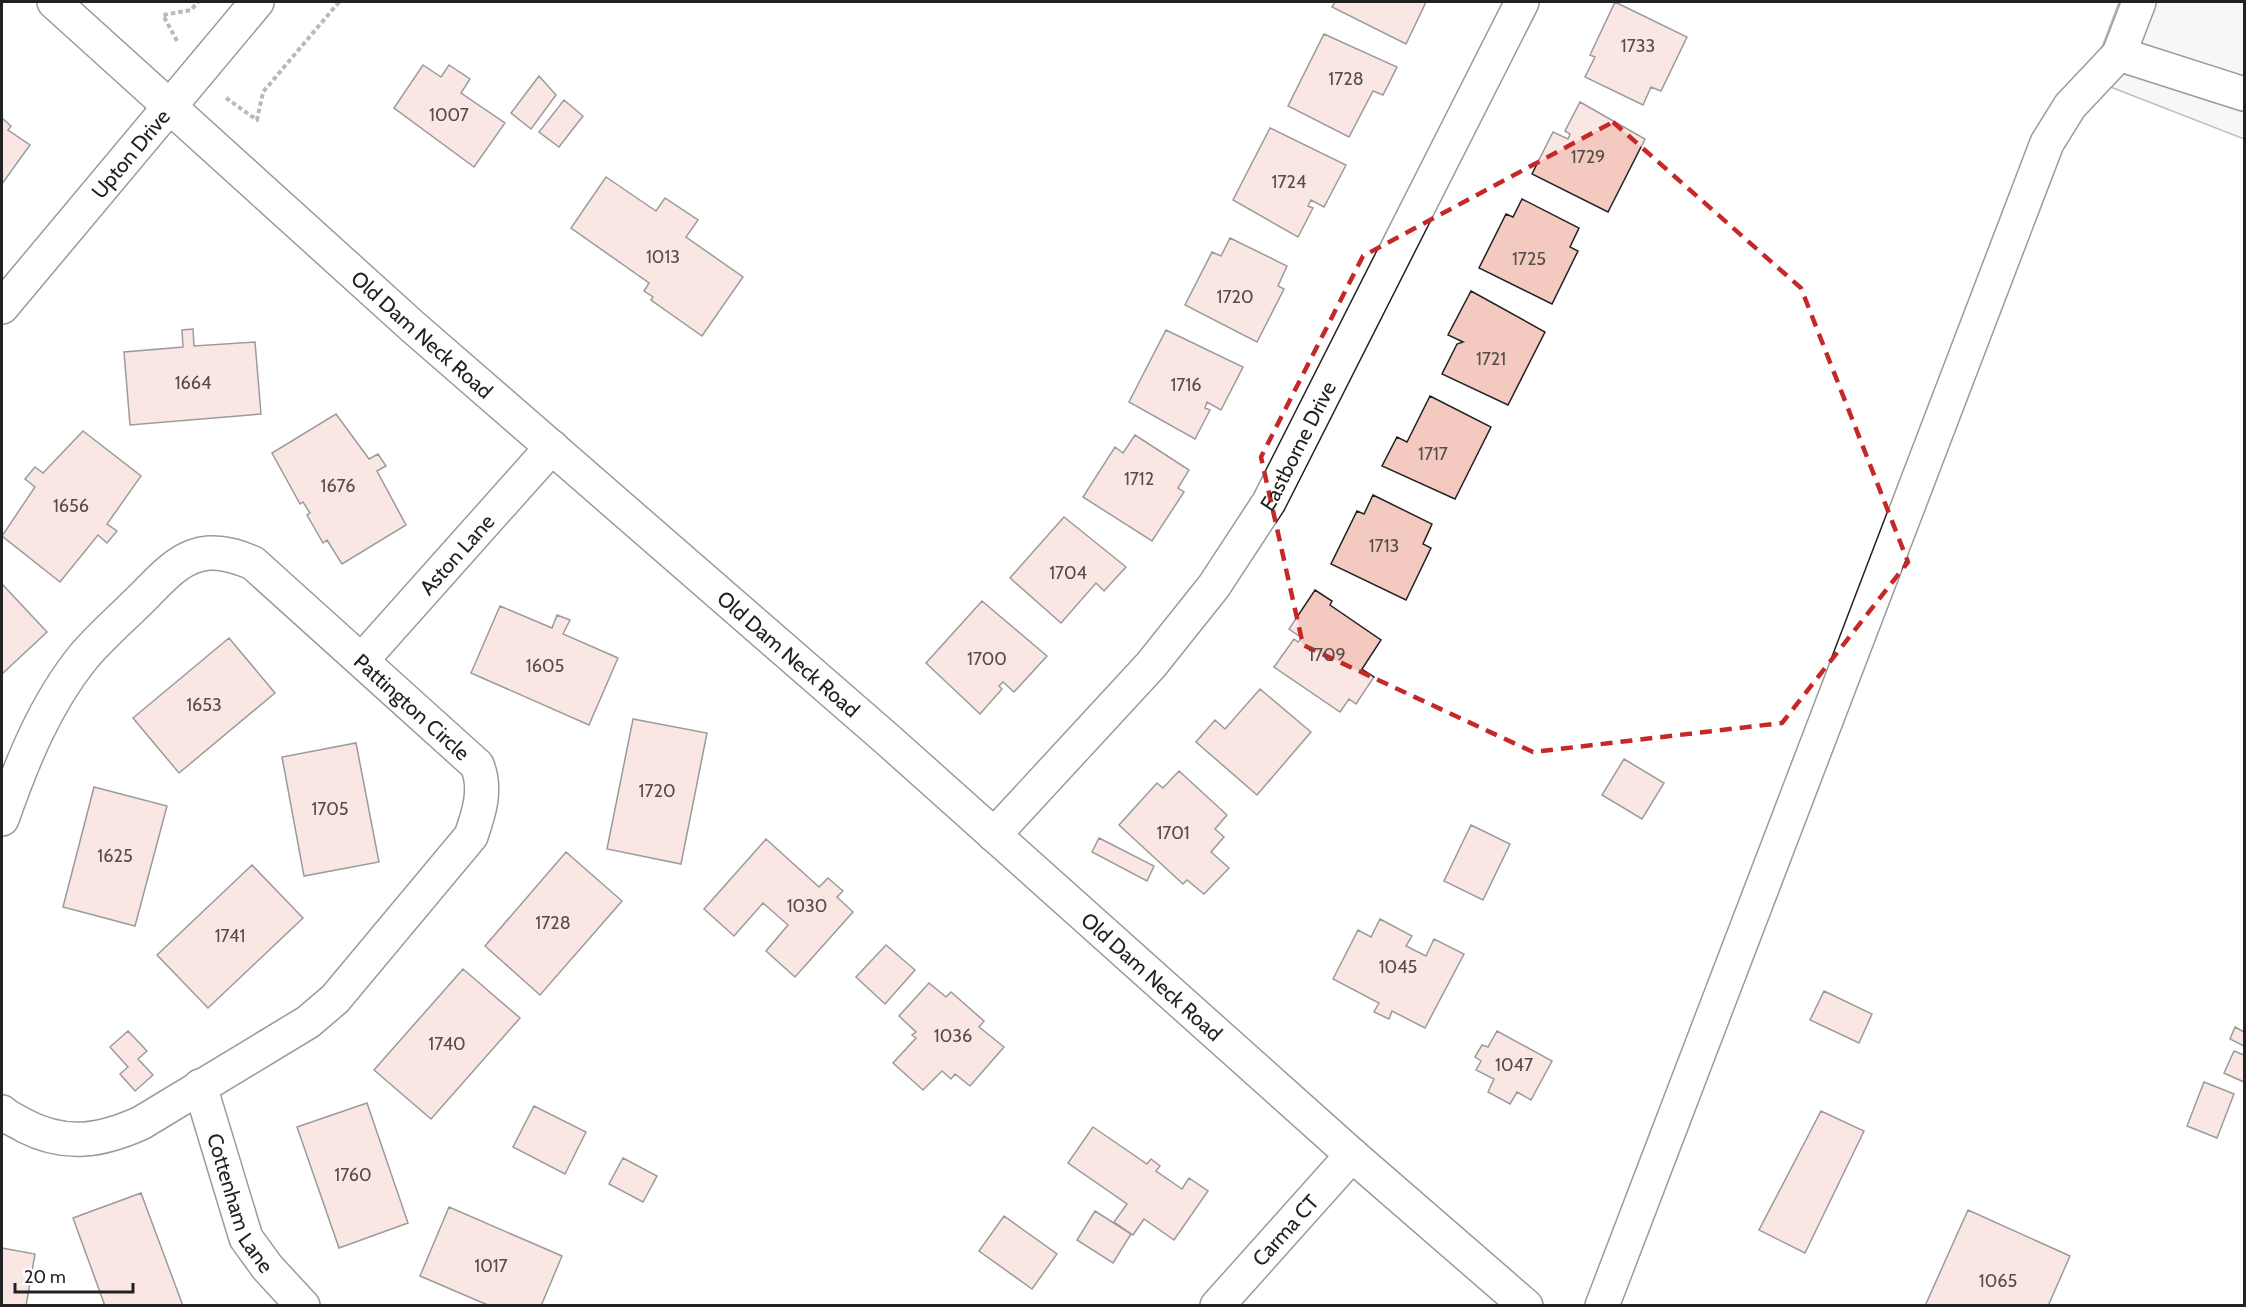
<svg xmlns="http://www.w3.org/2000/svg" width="2246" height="1307" font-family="Cabin,sans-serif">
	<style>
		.parking { fill: #ededed; stroke: #6f6f6f; stroke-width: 1.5 }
		.building { fill: #f3c9c0; stroke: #222; stroke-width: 1.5 }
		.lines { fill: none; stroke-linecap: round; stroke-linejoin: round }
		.minor-casing { stroke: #222; stroke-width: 36 }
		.major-casing { stroke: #222; stroke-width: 36 }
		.path { stroke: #646464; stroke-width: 4; stroke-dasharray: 4.5 3; stroke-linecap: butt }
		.minor { stroke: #fff; stroke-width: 33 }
		.major { stroke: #fff; stroke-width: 33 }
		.marked { fill: none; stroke: #c62828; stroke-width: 4.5; stroke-dasharray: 12 8; stroke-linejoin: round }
		.labels { text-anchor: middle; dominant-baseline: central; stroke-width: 4.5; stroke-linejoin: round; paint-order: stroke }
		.number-label { font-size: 18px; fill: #564c4a }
		.street-label { font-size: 21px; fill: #222; stroke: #fff }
	</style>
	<rect width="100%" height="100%" fill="#fff"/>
	<path class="parking" d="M 2119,2 L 2244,2 L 2244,139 L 2090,79 Z"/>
	<path class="building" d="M 1335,2 L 1426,2 L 1406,44 L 1332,7 Z
		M 1615,2 L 1687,37 L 1661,91 L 1651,87 L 1643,105 L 1585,77 L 1595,57 L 1590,55 Z
		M 1324,34 L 1397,67 L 1383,95 L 1373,91 L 1349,137 L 1288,106 Z
		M 423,65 L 441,77 L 449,65 L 470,79 L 461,93 L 505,123 L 474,167 L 394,108 Z
		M 539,76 L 556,95 L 531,129 L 511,113 Z
		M 564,100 L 583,116 L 559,147 L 539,132 Z
		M 1580,102 L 1645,139 L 1608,212 L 1532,174 L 1553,132 L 1568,139 L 1570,134 L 1565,131 Z
		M 2,118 L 11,126 L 8,130 L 30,145 L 2,184 Z
		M 1270,128 L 1346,165 L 1324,207 L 1311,200 L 1308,206 L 1313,208 L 1298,237 L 1233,200 Z
		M 606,177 L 656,211 L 665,198 L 698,220 L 686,237 L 743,277 L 702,336 L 651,300 L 653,297 L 644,291 L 649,283 L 571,228 Z
		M 1522,199 L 1579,228 L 1570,247 L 1578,251 L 1552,304 L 1479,268 L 1506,214 L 1513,217 Z
		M 1230,238 L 1287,266 L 1278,286 L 1284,289 L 1257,342 L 1185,305 L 1212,252 L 1221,256 Z
		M 1471,291 L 1545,332 L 1508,405 L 1442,374 L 1457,344 L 1463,342 L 1448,335 Z
		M 193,329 L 194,346 L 255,342 L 261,414 L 130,425 L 124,352 L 183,347 L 182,330 Z
		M 1166,330 L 1243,367 L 1221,410 L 1207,402 L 1205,408 L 1210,410 L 1195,439 L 1129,402 Z
		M 1430,396 L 1491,427 L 1455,499 L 1382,466 L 1397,437 L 1407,442 Z
		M 336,414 L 369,459 L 378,454 L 386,466 L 377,471 L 406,525 L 342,564 L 327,540 L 323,543 L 307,515 L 310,513 L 303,502 L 300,504 L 272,453 Z
		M 83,431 L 141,476 L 107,524 L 117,531 L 107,543 L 98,535 L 60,582 L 2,536 L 35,487 L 25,479 L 35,467 L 43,473 Z
		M 1135,435 L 1189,470 L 1178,488 L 1184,492 L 1152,541 L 1083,497 L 1115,447 L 1123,453 Z
		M 1373,495 L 1432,524 L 1423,544 L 1431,548 L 1406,600 L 1331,564 L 1357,511 L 1364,514 Z
		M 1064,517 L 1126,567 L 1104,591 L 1096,583 L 1061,623 L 1010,578 Z
		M 2,584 L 47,632 L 2,674 Z
		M 1315,590 L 1332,601 L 1330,605 L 1381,640 L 1362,669 L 1374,677 L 1356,704 L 1349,699 L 1340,712 L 1274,667 L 1294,639 L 1298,642 L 1302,638 L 1289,629 Z
		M 982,601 L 1047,656 L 1014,692 L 1003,682 L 999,686 L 1002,689 L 980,714 L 926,663 Z
		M 500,606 L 552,628 L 557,615 L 570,620 L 563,634 L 618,658 L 589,725 L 471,673 Z
		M 229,638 L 275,693 L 179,773 L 133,718 Z
		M 1260,689 L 1311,732 L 1257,795 L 1196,742 L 1215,720 L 1225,729 Z
		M 633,719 L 707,733 L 681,864 L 607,849 Z
		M 356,743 L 379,862 L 304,876 L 282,757 Z
		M 1624,759 L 1664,783 L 1642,819 L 1602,795 Z
		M 1179,771 L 1227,815 L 1215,829 L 1224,837 L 1211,852 L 1229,868 L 1204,894 L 1187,880 L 1183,884 L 1119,825 L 1157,783 L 1163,788 Z
		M 94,787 L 167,806 L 135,926 L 63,907 Z
		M 1471,825 L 1510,844 L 1483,900 L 1444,881 Z
		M 1099,838 L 1154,866 L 1147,881 L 1092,852 Z
		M 766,839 L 819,887 L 828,878 L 843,891 L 837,897 L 853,912 L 795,977 L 766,951 L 788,925 L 763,903 L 734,936 L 704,909 Z
		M 566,852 L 622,901 L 540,995 L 485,946 Z
		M 252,865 L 303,918 L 208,1008 L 157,955 Z
		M 1380,919 L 1412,936 L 1406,946 L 1426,956 L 1434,939 L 1464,954 L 1425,1028 L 1392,1011 L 1389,1019 L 1374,1012 L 1379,1003 L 1333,979 L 1358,930 L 1371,937 Z
		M 886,945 L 915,970 L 885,1004 L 856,977 Z
		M 463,969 L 520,1018 L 431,1119 L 374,1070 Z
		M 929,983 L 946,997 L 951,992 L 984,1021 L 979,1027 L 1004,1047 L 970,1086 L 955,1074 L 951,1079 L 942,1071 L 923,1090 L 893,1063 L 916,1038 L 912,1035 L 916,1032 L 899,1016 Z
		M 1824,991 L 1872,1014 L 1859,1043 L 1810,1020 Z
		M 2235,1027 L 2244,1032 L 2244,1046 L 2230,1039 Z
		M 128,1031 L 147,1051 L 138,1059 L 153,1075 L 135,1091 L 120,1074 L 128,1067 L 110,1047 Z
		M 1497,1031 L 1552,1061 L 1531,1100 L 1517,1092 L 1510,1104 L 1488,1092 L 1494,1079 L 1476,1070 L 1481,1061 L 1475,1057 L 1482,1045 L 1488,1047 Z
		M 2234,1051 L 2244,1055 L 2244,1082 L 2224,1073 Z
		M 2204,1082 L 2234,1094 L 2217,1138 L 2187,1126 Z
		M 367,1103 L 408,1223 L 339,1248 L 297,1127 Z
		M 534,1106 L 586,1132 L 565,1174 L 513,1147 Z
		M 1821,1111 L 1864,1131 L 1805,1253 L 1759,1230 Z
		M 1093,1127 L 1147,1164 L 1151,1159 L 1160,1166 L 1156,1171 L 1182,1189 L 1189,1178 L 1208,1191 L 1174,1240 L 1144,1219 L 1133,1235 L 1114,1222 L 1127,1204 L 1068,1163 Z
		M 623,1158 L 657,1176 L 643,1202 L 609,1184 Z
		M 141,1193 L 183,1306 L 105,1306 L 73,1218 Z
		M 449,1207 L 562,1256 L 541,1306 L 490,1306 L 420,1276 Z
		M 1968,1210 L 2070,1256 L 2048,1306 L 1925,1306 Z
		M 1095,1211 L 1131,1234 L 1113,1263 L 1077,1240 Z
		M 1004,1216 L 1057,1254 L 1032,1289 L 979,1251 Z
		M 2,1248 L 35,1254 L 26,1306 L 2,1306 Z"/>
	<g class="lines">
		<g class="minor-casing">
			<g id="minor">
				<path id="s1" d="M 54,2 L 412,326 L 887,739 L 1352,1155 L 1526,1306"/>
				<path d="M 2139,2 L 2119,54 L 2244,94"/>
				<path id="s2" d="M 362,660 L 552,447"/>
				<path id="s3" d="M 2,819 C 22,762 45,704 84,656 C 102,635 123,617 142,598 C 161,579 180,555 209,553 C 225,552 239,557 253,563 L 477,765 C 487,789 479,813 471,836 L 335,999 L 308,1022 L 141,1123 C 101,1141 66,1147 25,1126 C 17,1121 8,1118 2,1112"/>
				<path id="s4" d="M 994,835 L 1151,665 L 1214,586 L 1269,502 L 1522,2"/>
				<path id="s5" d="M 200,1086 L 246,1238 L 267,1267 L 303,1306"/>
				<path id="s6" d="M 1217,1306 L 1352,1155"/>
				<path d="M 1602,1306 L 2047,143 L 2070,106 L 2119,54"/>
			</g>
		</g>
		<g class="major-casing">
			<g id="major">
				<path id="s7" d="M 2,307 L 257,2"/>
			</g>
		</g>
		<path class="path" d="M 177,41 L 163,15 L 191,10 L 198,2
			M 226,98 L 257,120 L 263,92 L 339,2"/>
		<use href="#minor" class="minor"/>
		<use href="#major" class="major"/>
	</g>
	<path d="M0 0H2246V1307H0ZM 1613,122 L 1801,288 L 1908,562 L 1782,723 L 1533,752 L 1303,645 L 1261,457 L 1363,256 Z" fill="#fff" fill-opacity=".55" fill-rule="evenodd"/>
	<path class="marked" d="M 1613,122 L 1801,288 L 1908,562 L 1782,723 L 1533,752 L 1303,645 L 1261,457 L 1363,256 Z"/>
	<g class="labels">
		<g class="number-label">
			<text x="1638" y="46">1733</text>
			<text x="1346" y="79">1728</text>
			<text x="449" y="115">1007</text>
			<text x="1588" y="157">1729</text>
			<text x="1289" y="182">1724</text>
			<text x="663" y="257">1013</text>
			<text x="1529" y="259">1725</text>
			<text x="1235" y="297">1720</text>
			<text x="1491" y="359">1721</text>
			<text x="193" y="383">1664</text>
			<text x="1186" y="385">1716</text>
			<text x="1433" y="454">1717</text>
			<text x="1139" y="479">1712</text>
			<text x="338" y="486">1676</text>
			<text x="71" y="506">1656</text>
			<text x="1384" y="546">1713</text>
			<text x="1068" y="573">1704</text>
			<text x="1327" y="655">1709</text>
			<text x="987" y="659">1700</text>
			<text x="545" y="666">1605</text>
			<text x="204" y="705">1653</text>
			<text x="657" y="791">1720</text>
			<text x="330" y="809">1705</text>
			<text x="1173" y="833">1701</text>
			<text x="115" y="856">1625</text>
			<text x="807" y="906">1030</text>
			<text x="553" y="923">1728</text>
			<text x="230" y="936">1741</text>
			<text x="1398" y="967">1045</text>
			<text x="953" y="1036">1036</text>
			<text x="447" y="1044">1740</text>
			<text x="1514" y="1065">1047</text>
			<text x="353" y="1175">1760</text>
			<text x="491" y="1266">1017</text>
			<text x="1998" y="1281">1065</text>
		</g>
		<g class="street-label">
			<text stroke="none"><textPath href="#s7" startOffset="200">Upton Drive</textPath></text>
			<text stroke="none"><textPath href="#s1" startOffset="496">Old Dam Neck Road</textPath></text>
			<text stroke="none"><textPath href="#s4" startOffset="496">Eastborne Drive</textPath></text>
			<text stroke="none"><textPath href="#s2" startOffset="142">Aston Lane</textPath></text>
			<text stroke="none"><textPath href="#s1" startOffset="982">Old Dam Neck Road</textPath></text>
			<text stroke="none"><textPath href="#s3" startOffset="608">Pattington Circle</textPath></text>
			<text stroke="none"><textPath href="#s1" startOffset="1468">Old Dam Neck Road</textPath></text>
			<text stroke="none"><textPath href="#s5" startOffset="124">Cottenham Lane</textPath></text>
			<text stroke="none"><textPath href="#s6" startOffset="102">Carma CT</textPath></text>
		</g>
	</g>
	<rect width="2246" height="1307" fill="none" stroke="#222222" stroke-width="6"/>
	<path d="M15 1283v9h118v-9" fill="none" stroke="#222222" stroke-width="3"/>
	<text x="24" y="1283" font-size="18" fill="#222222" stroke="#ffffff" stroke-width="4.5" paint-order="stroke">20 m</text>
</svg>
